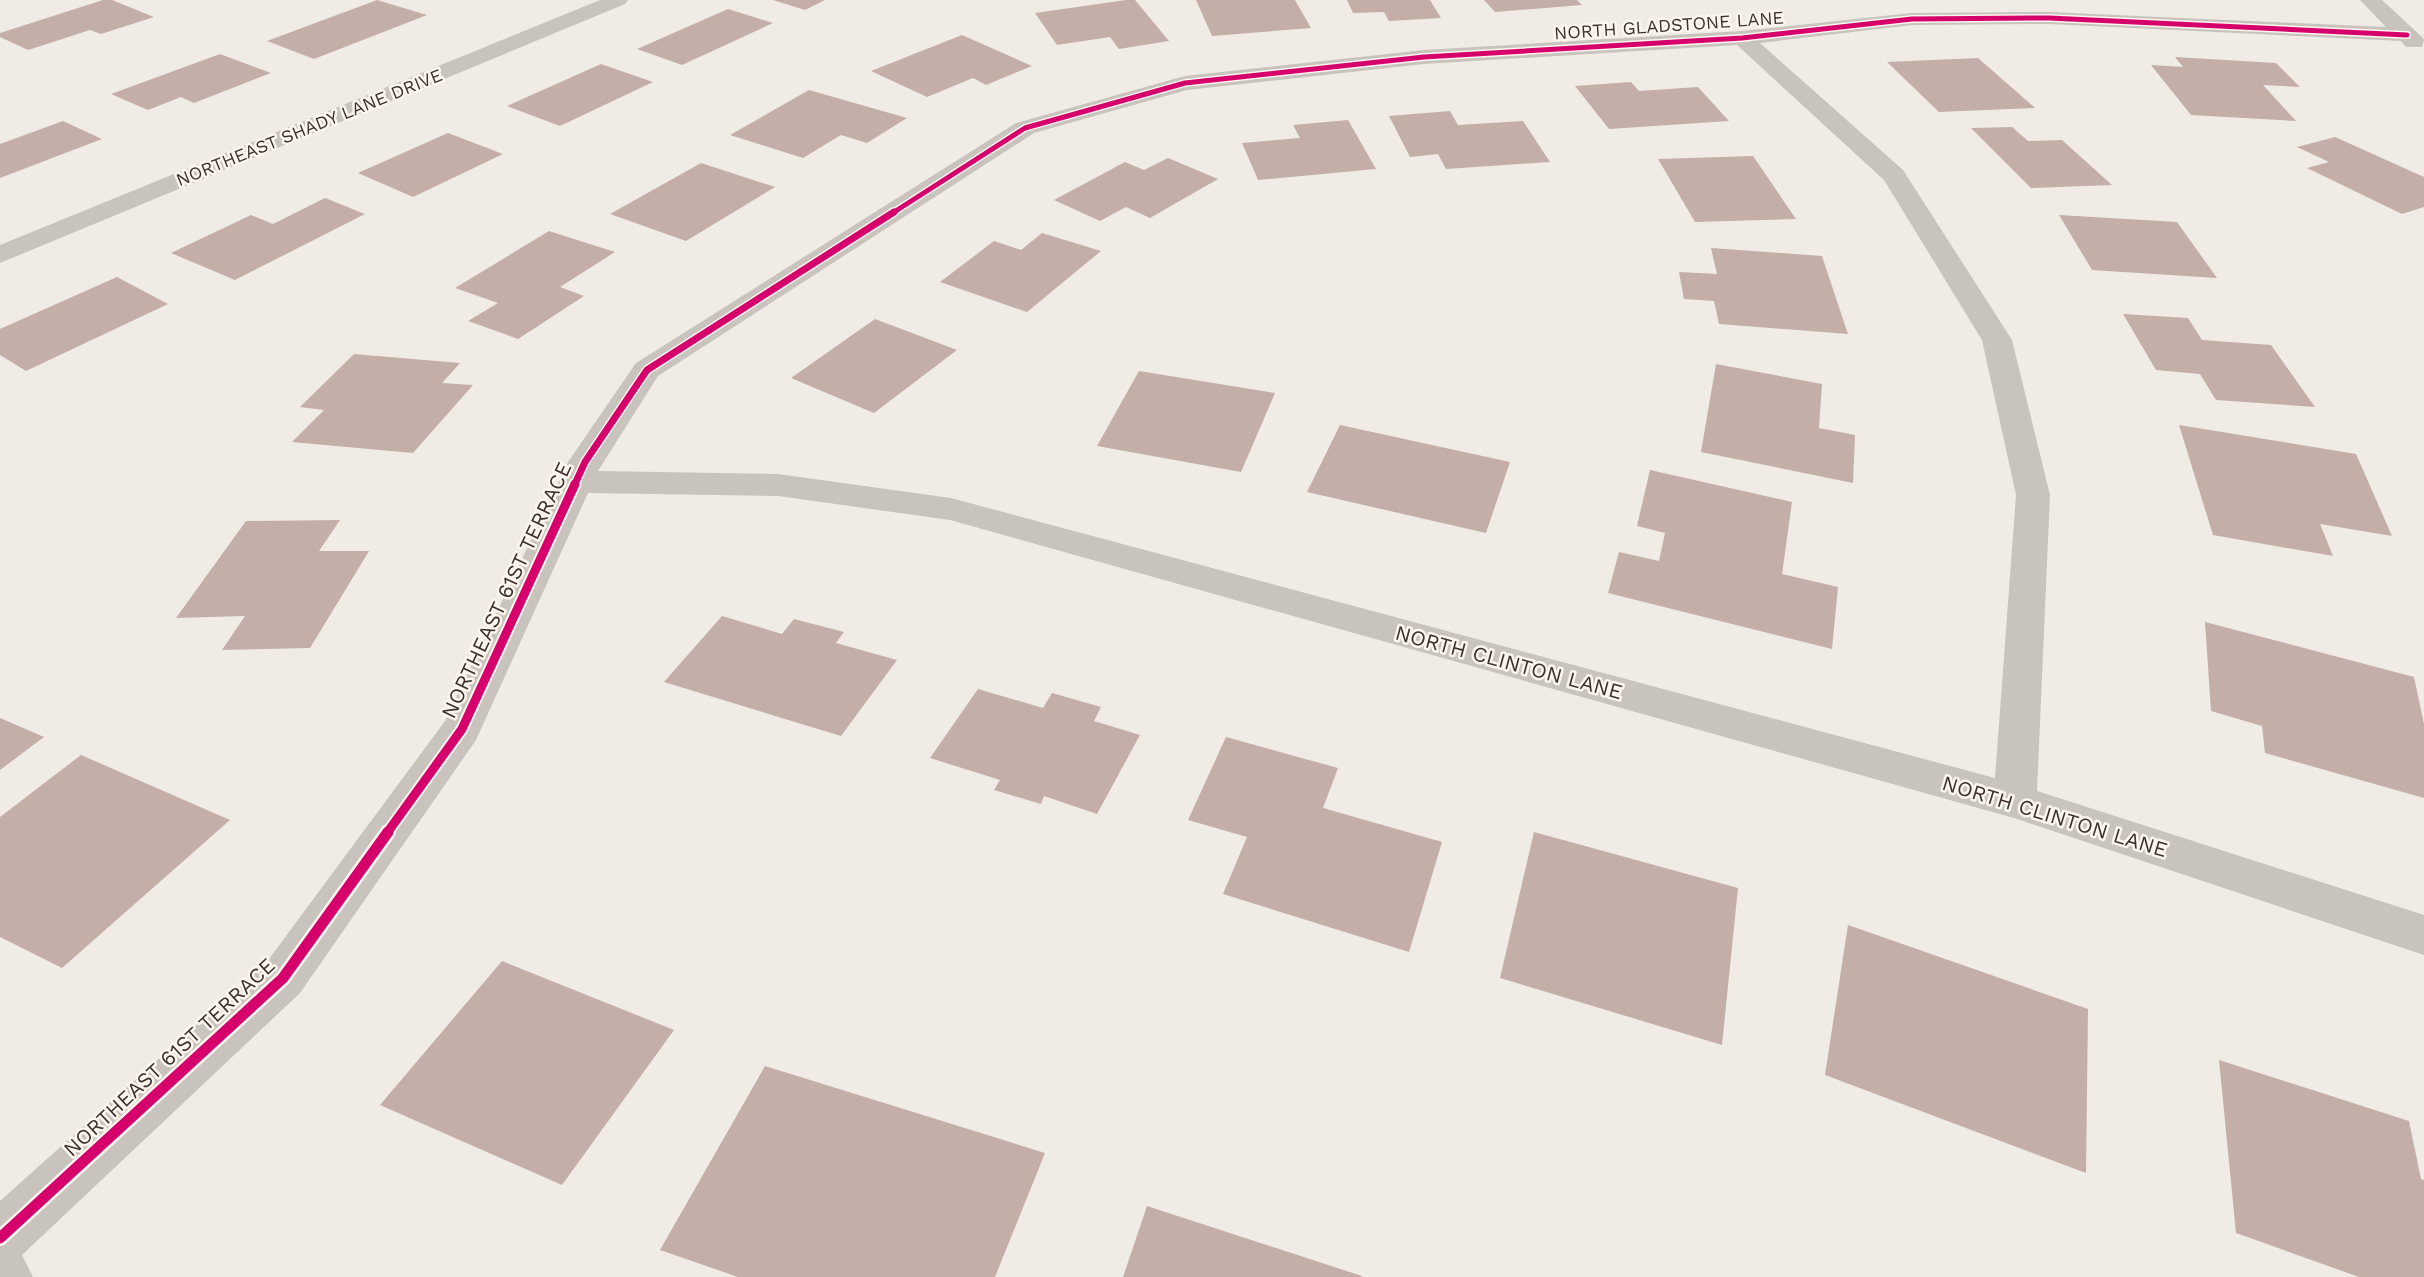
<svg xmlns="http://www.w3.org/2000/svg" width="2424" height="1277" font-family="'Work Sans',sans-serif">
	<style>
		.building { fill: #c3afa7 }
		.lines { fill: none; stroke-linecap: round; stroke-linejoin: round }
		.street { fill: #c9c3be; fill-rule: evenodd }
		.cycleway-far3-casing { stroke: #fbf5ee; stroke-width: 8 }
		.cycleway-far2-casing { stroke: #fbf5ee; stroke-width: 10 }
		.cycleway-far1-casing { stroke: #fbf5ee; stroke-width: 13 }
		.cycleway-casing { stroke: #fbf5ee; stroke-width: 16 }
		.cycleway-far3 { stroke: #d6006c; stroke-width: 5 }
		.cycleway-far2 { stroke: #d6006c; stroke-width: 7 }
		.cycleway-far1 { stroke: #d6006c; stroke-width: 9 }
		.cycleway { stroke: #d6006c; stroke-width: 11 }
		.labels { text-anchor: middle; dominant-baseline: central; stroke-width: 5; stroke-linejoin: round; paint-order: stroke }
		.far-street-label { font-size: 18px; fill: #3b302b; stroke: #fbf5ee }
		.street-label { font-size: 21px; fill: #3b302b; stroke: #fbf5ee }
	</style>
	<rect width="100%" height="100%" fill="#f0ebe5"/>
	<path class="building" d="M 103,0 L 112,0 L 154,17 L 101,34 L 90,30 L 28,50 L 0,37 L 0,33 Z
		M 377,0 L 427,15 L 314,59 L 267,41 Z
		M 773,0 L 825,0 L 805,10 Z
		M 1126,0 L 1135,0 L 1169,41 L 1119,49 L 1110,37 L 1057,45 L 1035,13 Z
		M 1196,0 L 1295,0 L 1311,28 L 1212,36 Z
		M 1347,0 L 1430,0 L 1441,18 L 1389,21 L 1384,12 L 1353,13 Z
		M 1484,0 L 1577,0 L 1582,5 L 1495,12 Z
		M 728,9 L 773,23 L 682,65 L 637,49 Z
		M 962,35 L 1032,66 L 986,85 L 973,78 L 927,97 L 871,71 Z
		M 220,54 L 271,73 L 194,103 L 181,97 L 148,110 L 111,94 Z
		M 2175,57 L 2276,63 L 2300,87 L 2263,85 L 2296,121 L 2191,115 L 2151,65 L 2183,67 Z
		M 1978,58 L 2035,108 L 1939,112 L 1887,62 Z
		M 601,64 L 653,82 L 560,126 L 507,106 Z
		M 1631,82 L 1639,91 L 1698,87 L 1729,121 L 1609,129 L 1575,86 Z
		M 809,90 L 907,118 L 867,143 L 841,135 L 803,158 L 730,135 Z
		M 1450,111 L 1458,125 L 1523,121 L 1550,162 L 1446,169 L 1438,154 L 1410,157 L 1389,116 Z
		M 1348,120 L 1376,169 L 1258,180 L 1242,143 L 1300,138 L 1293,125 Z
		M 63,121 L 102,139 L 0,178 L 0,144 Z
		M 2012,127 L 2028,141 L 2062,140 L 2112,185 L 2031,188 L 1971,128 Z
		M 448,133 L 503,154 L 413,197 L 358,173 Z
		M 2335,137 L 2424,177 L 2424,207 L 2402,214 L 2307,168 L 2329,162 L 2297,147 Z
		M 1753,156 L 1796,219 L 1695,222 L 1658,159 Z
		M 1168,158 L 1218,179 L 1150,218 L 1126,207 L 1100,221 L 1054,200 L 1125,162 L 1144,170 Z
		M 701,163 L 775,187 L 686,241 L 610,214 Z
		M 325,198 L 365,214 L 235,280 L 171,253 L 251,215 L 273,224 Z
		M 2059,215 L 2177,222 L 2217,278 L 2092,270 Z
		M 549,231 L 615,252 L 560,287 L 584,296 L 518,339 L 468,321 L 498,303 L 455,288 Z
		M 1042,233 L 1101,251 L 1027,312 L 940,282 L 994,241 L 1021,250 Z
		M 1711,248 L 1822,256 L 1848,334 L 1719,324 L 1714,301 L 1684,299 L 1679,272 L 1717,274 Z
		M 117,277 L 168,304 L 26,371 L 0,355 L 0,329 Z
		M 2123,314 L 2188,318 L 2202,340 L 2271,345 L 2315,407 L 2216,400 L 2200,374 L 2156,370 Z
		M 875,319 L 957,350 L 874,413 L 791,378 Z
		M 354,354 L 460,363 L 442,383 L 473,385 L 413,453 L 292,442 L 324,410 L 300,407 Z
		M 1716,364 L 1822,384 L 1819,428 L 1855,435 L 1853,483 L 1701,452 Z
		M 1139,371 L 1275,393 L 1241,472 L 1097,446 Z
		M 1340,425 L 1510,462 L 1486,533 L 1307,492 Z
		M 2179,425 L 2356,454 L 2392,536 L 2320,524 L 2333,556 L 2213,535 Z
		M 1650,470 L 1792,502 L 1782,574 L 1838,587 L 1832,649 L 1608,593 L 1619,552 L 1659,561 L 1665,533 L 1637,526 Z
		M 340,520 L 319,551 L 369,551 L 310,648 L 222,650 L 245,616 L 176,618 L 246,521 Z
		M 722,616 L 782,634 L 794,619 L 844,632 L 836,643 L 897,660 L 841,736 L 664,682 Z
		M 2205,622 L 2414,677 L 2424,724 L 2424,798 L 2265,753 L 2262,726 L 2211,711 Z
		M 978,689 L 1043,708 L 1052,693 L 1101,707 L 1094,721 L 1140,735 L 1097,814 L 1044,796 L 1041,804 L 994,790 L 1000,780 L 930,758 Z
		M 0,718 L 44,737 L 0,770 Z
		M 1226,737 L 1338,768 L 1323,808 L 1442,842 L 1409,952 L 1223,894 L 1247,837 L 1188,820 Z
		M 81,755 L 230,820 L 62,968 L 0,937 L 0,817 Z
		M 1534,832 L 1738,888 L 1722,1045 L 1500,978 Z
		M 1848,925 L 2088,1009 L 2086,1173 L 1825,1075 Z
		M 502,961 L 674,1030 L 562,1185 L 380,1105 Z
		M 2219,1060 L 2409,1121 L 2421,1179 L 2424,1180 L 2424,1277 L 2359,1277 L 2236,1233 Z
		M 765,1066 L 1045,1153 L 995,1277 L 738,1277 L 660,1250 Z
		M 1147,1206 L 1362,1276 L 1362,1277 L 1123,1277 Z"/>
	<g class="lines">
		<path class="street" d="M 600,0 L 628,0 L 625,4 L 0,263 L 0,245 Z
			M 2360,0 L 2382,0 L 2422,37 L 2424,40 L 2422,47 L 2406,47 L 2401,41 L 2049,24 L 1912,25 L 1760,43 L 1903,170 L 2012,340 L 2050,495 L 2037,791 L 2424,915 L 2424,955 L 2014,818 L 950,520 L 778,496 L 588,493 L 476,740 L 300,993 L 22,1255 L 33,1277 L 0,1277 L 0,1201 L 266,963 L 445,721 L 568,462 L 636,363 L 1016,123 L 1185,76 L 1424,50 L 1742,31 L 1912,13 L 2049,12 L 2386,27 ZM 1737,45 L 1884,180 L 1982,340 L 2016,495 L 1995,778 L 951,498 L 778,474 L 598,471 L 658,376 L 1034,133 L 1187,90 L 1424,64 Z"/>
		<g class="cycleway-far3-casing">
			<path id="cycleway-far3" d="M 891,214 L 1025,128 L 1185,83 L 1424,57 L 1742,38 L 1912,19 L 2049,18 L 2407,35"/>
		</g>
		<g class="cycleway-far2-casing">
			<path id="cycleway-far2" d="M 574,486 L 585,462 L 647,370 L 894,212"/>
		</g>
		<g class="cycleway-far1-casing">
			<path id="cycleway-far1" d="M 387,833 L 462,729 L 575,484"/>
		</g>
		<g class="cycleway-casing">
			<path id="cycleway" d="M 0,1238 L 283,978 L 388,832"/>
		</g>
		<use href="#cycleway-far3" class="cycleway-far3"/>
		<use href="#cycleway-far2" class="cycleway-far2"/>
		<use href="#cycleway-far1" class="cycleway-far1"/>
		<use href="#cycleway" class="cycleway"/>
	</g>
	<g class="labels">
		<g class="far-street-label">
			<text transform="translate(1669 25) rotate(-4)">NORTH GLADSTONE LANE</text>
			<text transform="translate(309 127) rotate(-22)">NORTHEAST SHADY LANE DRIVE</text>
		</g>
		<g class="street-label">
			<text transform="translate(506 590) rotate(-65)">NORTHEAST 61ST TERRACE</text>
			<text transform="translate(1509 662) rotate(15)">NORTH CLINTON LANE</text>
			<text transform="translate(2055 816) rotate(17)">NORTH CLINTON LANE</text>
			<text transform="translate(169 1057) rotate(-43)">NORTHEAST 61ST TERRACE</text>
		</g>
	</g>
</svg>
